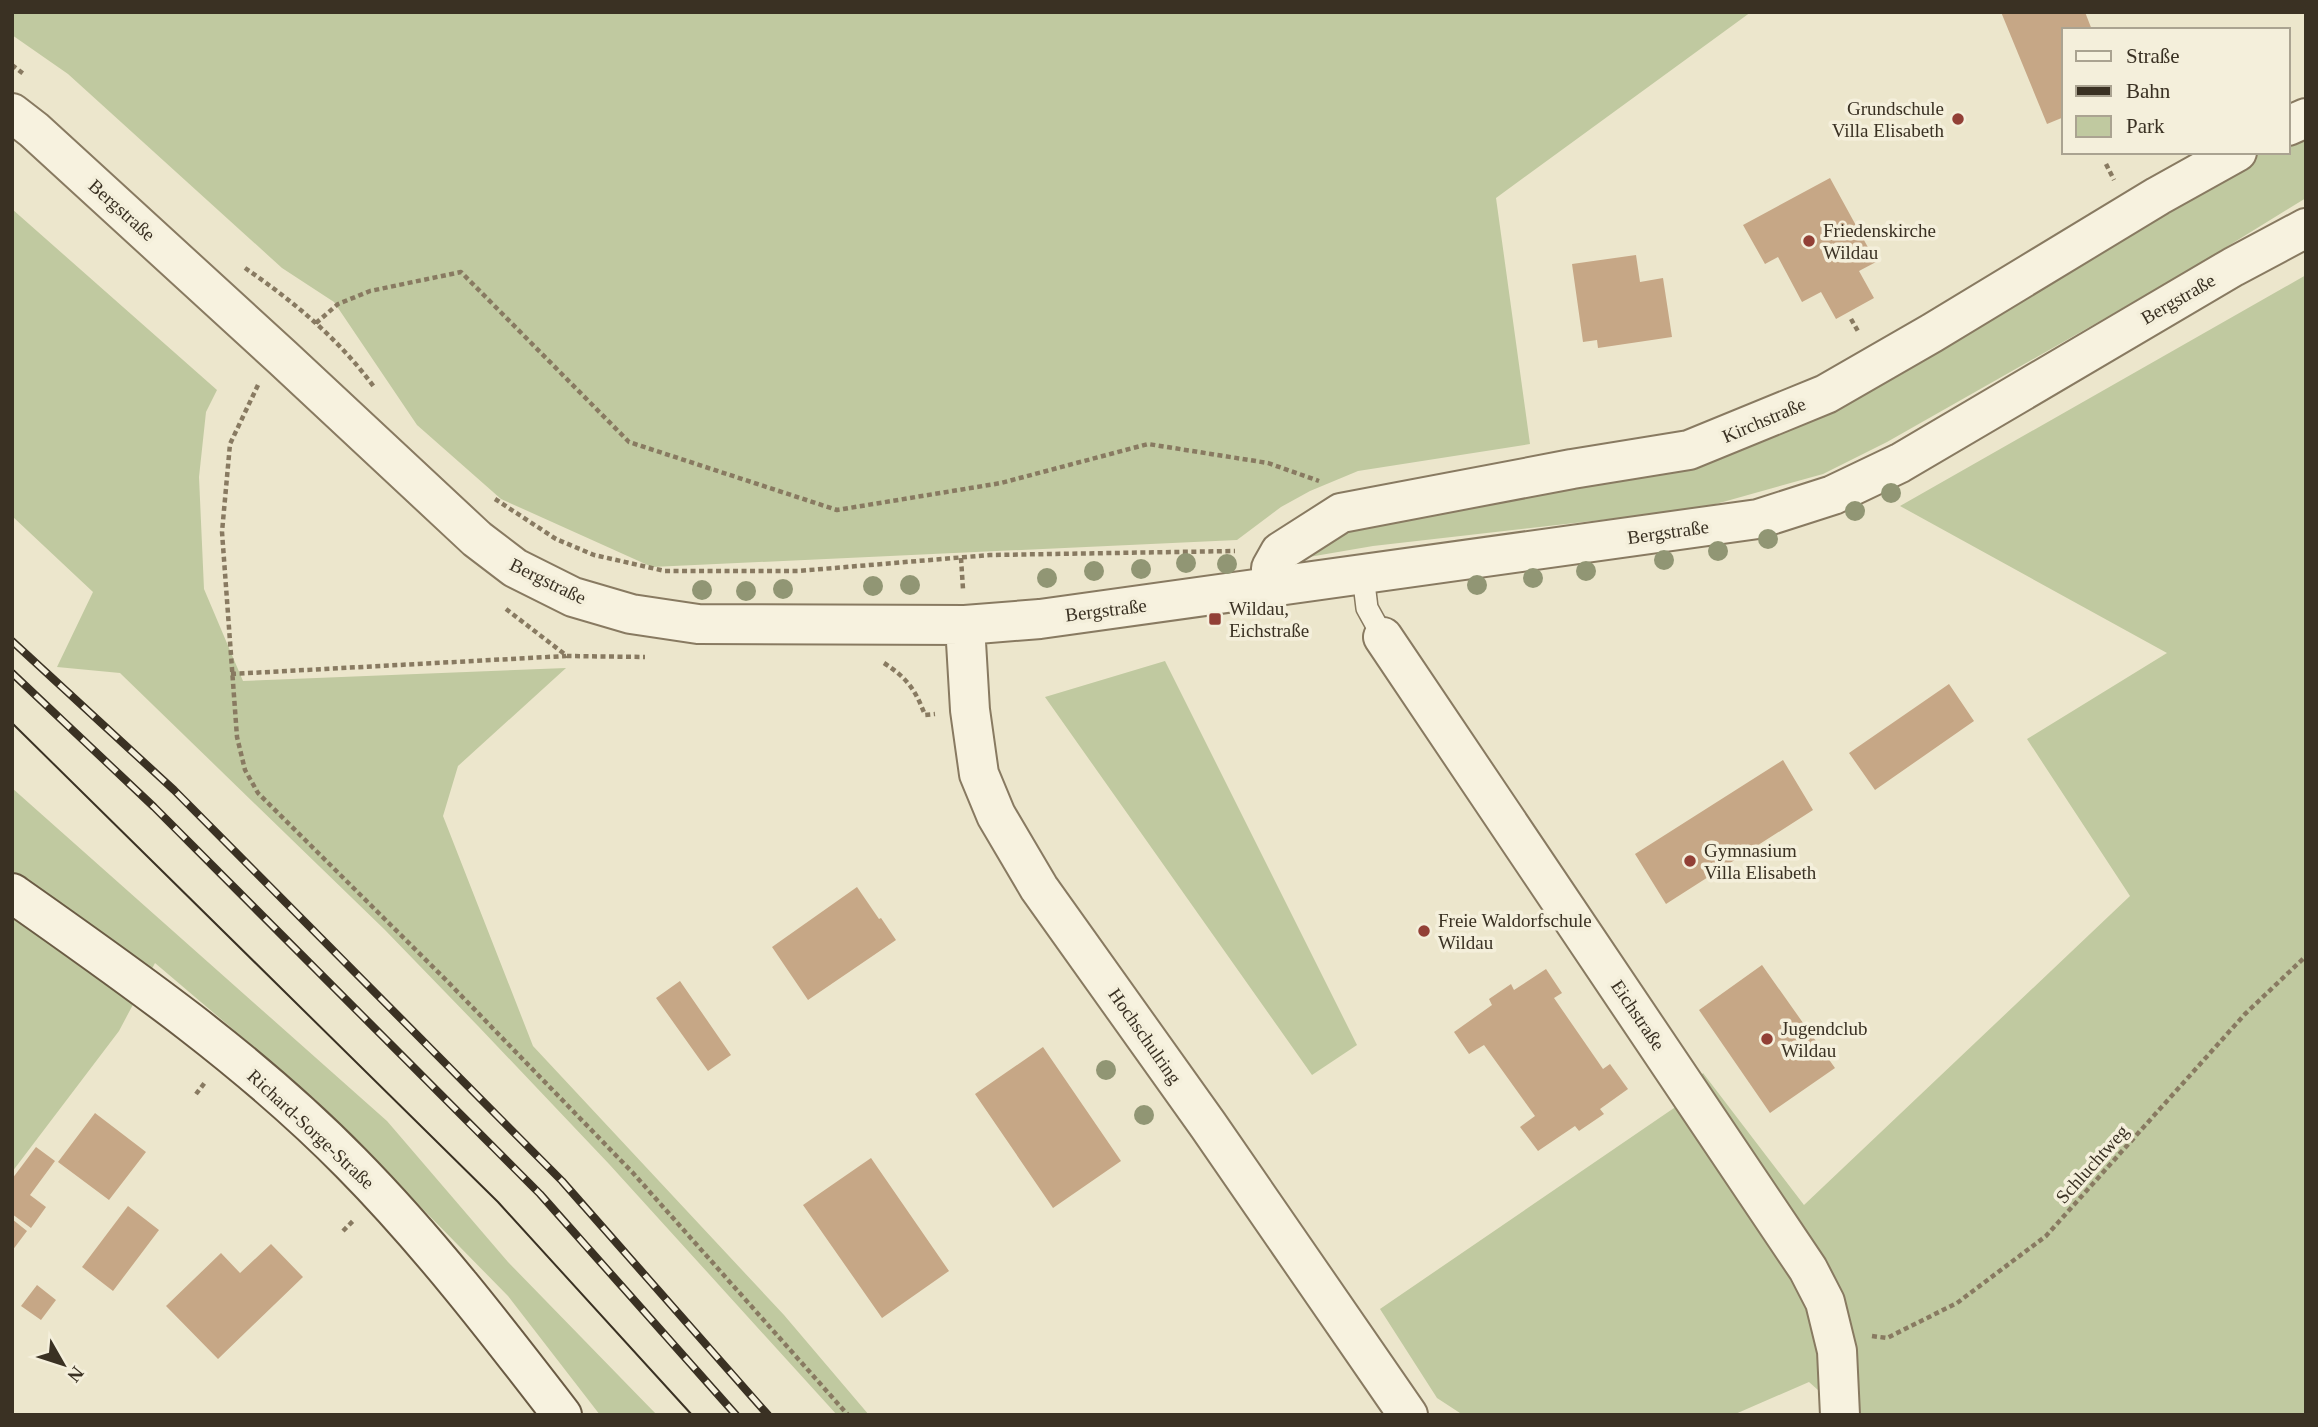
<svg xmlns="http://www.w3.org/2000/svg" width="2318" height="1427" font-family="'Times New Roman',serif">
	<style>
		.green { fill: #c0c9a0 }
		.building { fill: #c6a786 }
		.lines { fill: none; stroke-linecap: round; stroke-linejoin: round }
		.service-casing { stroke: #887a61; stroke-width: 24 }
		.minor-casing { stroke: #887a61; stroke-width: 42 }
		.tertiary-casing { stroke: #887a61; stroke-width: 42 }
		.secondary-casing { stroke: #6a5b44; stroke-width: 42 }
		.path { stroke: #887a61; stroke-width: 4.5; stroke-dasharray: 5 3.5; stroke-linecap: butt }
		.service { stroke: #f7f2df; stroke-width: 21 }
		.minor { stroke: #f7f2df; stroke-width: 38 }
		.tertiary { stroke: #f7f2df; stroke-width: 38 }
		.secondary { stroke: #f7f2df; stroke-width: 38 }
		.tram { stroke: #3a3123; stroke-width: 2 }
		.rail-casing { stroke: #3a3123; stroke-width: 8 }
		.rail { stroke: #f4efdb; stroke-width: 5; stroke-dasharray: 16; stroke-linecap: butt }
		.tree { fill: #919674 }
		.poi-dot { fill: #924036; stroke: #f4efdb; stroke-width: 2.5 }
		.labels { text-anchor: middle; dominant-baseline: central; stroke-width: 7; stroke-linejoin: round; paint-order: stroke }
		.poi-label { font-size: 19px; fill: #3a3123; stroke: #f4efdb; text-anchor: start }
		.street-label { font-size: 19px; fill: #3a3123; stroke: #f4efdb }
	</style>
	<rect width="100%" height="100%" fill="#ece6cc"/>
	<path class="green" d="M 12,12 L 1751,12 L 1496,198 L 1530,444 L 1358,471 L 1310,491 L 1281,507 L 1237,540 L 652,567 L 501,499 L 417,425 L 334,302 L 282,268 L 68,74 L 12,35 Z
		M 2306,134 L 2306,198 L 2181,275 L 1887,442 L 1823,474 L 1698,509 L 1373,546 L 1303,558 L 1343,520 L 1834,409 L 1889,381 L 2163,205 L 2262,152 L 2288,152 L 2288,141 Z
		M 12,209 L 217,390 L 206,412 L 199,477 L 204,589 L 243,681 L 566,668 L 458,766 L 443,816 L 533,1046 L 784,1315 L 869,1415 L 837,1415 L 609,1164 L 478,1026 L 384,929 L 120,673 L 57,667 L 93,592 L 12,516 Z
		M 2306,275 L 2306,1415 L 1846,1415 L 1809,1382 L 1733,1415 L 1463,1415 L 1437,1398 L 1380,1309 L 1674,1108 L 1703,1073 L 1804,1205 L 2130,896 L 2027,739 L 2167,653 L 1900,506 Z
		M 1165,661 L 1357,1045 L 1312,1075 L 1045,697 Z
		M 12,788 L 387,1121 L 508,1262 L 657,1415 L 600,1415 L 508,1296 L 407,1193 L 315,1099 L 155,963 L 119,1031 L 12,1172 Z"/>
	<path class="building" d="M 2001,12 L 2085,12 L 2092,30 L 2064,30 L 2064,117 L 2047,124 Z
		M 1830,178 L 1876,262 L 1859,271 L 1874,298 L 1836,319 L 1821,292 L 1802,302 L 1778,257 L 1765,264 L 1743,225 Z
		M 1636,255 L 1640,282 L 1663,278 L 1672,337 L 1598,348 L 1597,340 L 1583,342 L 1572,264 Z
		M 1949,684 L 1974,721 L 1875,790 L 1849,753 Z
		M 1783,760 L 1813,810 L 1666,904 L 1635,854 Z
		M 857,887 L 879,919 L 881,918 L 896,940 L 808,1000 L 772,947 Z
		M 1762,965 L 1835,1068 L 1770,1113 L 1699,1010 Z
		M 1546,969 L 1562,993 L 1554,998 L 1603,1069 L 1610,1064 L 1628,1089 L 1600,1109 L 1604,1114 L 1579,1131 L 1575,1126 L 1538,1151 L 1520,1127 L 1535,1116 L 1484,1045 L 1469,1054 L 1454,1032 L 1492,1005 L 1489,999 L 1511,984 L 1514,990 Z
		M 680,981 L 731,1055 L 708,1071 L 656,998 Z
		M 1043,1047 L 1121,1161 L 1053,1208 L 975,1094 Z
		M 95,1113 L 146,1152 L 109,1200 L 58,1162 Z
		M 36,1147 L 55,1161 L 30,1195 L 46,1207 L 31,1228 L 12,1214 L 12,1179 Z
		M 871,1158 L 949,1271 L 882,1318 L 803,1205 Z
		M 128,1206 L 159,1230 L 113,1291 L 82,1267 Z
		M 12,1219 L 27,1231 L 12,1251 Z
		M 271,1244 L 303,1277 L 218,1359 L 166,1306 L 221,1253 L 240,1273 Z
		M 37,1285 L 56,1300 L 41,1320 L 21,1306 Z"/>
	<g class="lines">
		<g class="service-casing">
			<path id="service" d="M 1363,575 L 1367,608 L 1383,637"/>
		</g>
		<g class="minor-casing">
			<path id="minor" d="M 2288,126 L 2306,118
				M 1271,586 L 1271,568 L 1280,552 L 1341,513 L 1572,469 L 1689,450 L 1826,394 L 1932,333 L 2158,196 L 2237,152
				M 1383,637 L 1808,1269 L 1825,1302 L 1837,1351 L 1840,1415"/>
		</g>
		<g class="tertiary-casing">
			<path id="tertiary" d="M 12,113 L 34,130 L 283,358 L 477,539 L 515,568 L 573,597 L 631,614 L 698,624 L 965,625 L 1040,619 L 1758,519 L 1833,495 L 1900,463 L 2233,267 L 2306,228
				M 965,625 L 970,710 L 979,774 L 996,815 L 1039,888 L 1208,1125 L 1408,1415"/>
		</g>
		<g class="secondary-casing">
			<path id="secondary" d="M 12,893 C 130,976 250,1060 351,1163 C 428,1241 495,1328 562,1415"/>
		</g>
		<path class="path" d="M 12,65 L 25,75
			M 2106,164 L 2114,180
			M 245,268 C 293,301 339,339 374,387
			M 1851,319 L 1859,333
			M 316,323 L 338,304 L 370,291 L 461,272 L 629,442 L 837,510 L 1001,483 L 1148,444 L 1268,463 L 1319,481
			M 258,385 L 230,444 L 222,532 L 237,737 L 245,770 L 258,793 L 448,982 L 633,1173 L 848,1415
			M 495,499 L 556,539 L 594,555 L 665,571 L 798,571 L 990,555 L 1235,551
			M 961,558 L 963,589
			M 506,609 L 567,656 L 645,657
			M 884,663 C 907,678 915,689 925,715 L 935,714
			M 231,674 L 566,656
			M 196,1094 L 206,1081
			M 343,1231 L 354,1220
			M 1872,1336 L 1887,1338 L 1957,1303 L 2046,1236 L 2245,1014 L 2306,956"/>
		<use href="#service" class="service"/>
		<use href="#minor" class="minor"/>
		<use href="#tertiary" class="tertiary"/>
		<use href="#secondary" class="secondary"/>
		<path class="tram" d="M 12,723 L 498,1202 L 692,1415"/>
		<g class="rail-casing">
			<path id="rail" d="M 12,641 L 174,790 L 562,1181 L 768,1415
				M 12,673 L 154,807 L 540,1194 L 736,1415"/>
		</g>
		<use href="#rail" class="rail"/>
	</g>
	<g class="tree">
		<circle cx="1891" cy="493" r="10"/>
		<circle cx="1855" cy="511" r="10"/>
		<circle cx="1768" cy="539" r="10"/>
		<circle cx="1718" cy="551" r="10"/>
		<circle cx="1664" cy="560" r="10"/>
		<circle cx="1186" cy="563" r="10"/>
		<circle cx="1227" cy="564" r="10"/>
		<circle cx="1141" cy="569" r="10"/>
		<circle cx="1094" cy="571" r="10"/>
		<circle cx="1586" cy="571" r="10"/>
		<circle cx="1047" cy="578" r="10"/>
		<circle cx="1533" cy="578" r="10"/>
		<circle cx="910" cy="585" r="10"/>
		<circle cx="1477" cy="585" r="10"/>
		<circle cx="873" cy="586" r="10"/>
		<circle cx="783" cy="589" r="10"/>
		<circle cx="702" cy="590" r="10"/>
		<circle cx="746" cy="591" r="10"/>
		<circle cx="1106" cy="1070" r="10"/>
		<circle cx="1144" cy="1115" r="10"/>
	</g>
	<g class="poi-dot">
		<circle cx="1958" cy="119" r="7"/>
		<circle cx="1809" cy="241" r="7"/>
		<rect x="1208" y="612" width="14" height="14" rx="3.5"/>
		<circle cx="1690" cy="861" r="7"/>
		<circle cx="1424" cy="931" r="7"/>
		<circle cx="1767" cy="1039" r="7"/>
	</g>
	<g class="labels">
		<g class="poi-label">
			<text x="1944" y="108" text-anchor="end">Grundschule<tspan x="1944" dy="22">Villa Elisabeth</tspan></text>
			<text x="1823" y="230">Friedenskirche<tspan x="1823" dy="22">Wildau</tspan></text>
			<text x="1229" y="608">Wildau,<tspan x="1229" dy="22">Eichstraße</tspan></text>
			<text x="1704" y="850">Gymnasium<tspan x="1704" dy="22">Villa Elisabeth</tspan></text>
			<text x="1438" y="920">Freie Waldorfschule<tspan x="1438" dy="22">Wildau</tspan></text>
			<text x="1781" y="1028">Jugendclub<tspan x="1781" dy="22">Wildau</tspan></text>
		</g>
		<g class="street-label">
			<text transform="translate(122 210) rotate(42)">Bergstraße</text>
			<text transform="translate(2178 299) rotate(-30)">Bergstraße</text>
			<text transform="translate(1764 420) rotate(-23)">Kirchstraße</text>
			<text transform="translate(1668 532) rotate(-8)">Bergstraße</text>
			<text transform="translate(548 581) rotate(26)">Bergstraße</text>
			<text transform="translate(1106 610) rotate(-7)">Bergstraße</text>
			<text transform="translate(1638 1015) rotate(56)">Eichstraße</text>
			<text transform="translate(1145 1036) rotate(55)">Hochschulring</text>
			<text transform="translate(311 1129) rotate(43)">Richard-Sorge-Straße</text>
			<text transform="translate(2092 1164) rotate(-48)">Schluchtweg</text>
		</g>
	</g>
	<rect width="2318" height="1427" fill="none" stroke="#3a3123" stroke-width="28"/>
	<rect x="2062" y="28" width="228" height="126" fill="#f4efdb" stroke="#aaa391" stroke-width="2"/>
	<rect x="2076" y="51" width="35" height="10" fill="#f7f2df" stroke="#aaa391" stroke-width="2"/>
	<text x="2126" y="63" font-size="21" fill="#3a3123">Straße</text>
	<rect x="2076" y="86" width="35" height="10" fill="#3a3123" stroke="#aaa391" stroke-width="2"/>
	<text x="2126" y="98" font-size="21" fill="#3a3123">Bahn</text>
	<rect x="2076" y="116" width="35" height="21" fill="#c0c9a0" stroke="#aaa391" stroke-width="2"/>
	<text x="2126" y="133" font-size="21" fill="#3a3123">Park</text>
	<g transform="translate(63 1364) rotate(129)" stroke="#f4efdb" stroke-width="5" paint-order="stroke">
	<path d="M0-5L12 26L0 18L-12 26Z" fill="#3a3123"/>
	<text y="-10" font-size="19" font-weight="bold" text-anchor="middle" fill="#3a3123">N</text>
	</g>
</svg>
